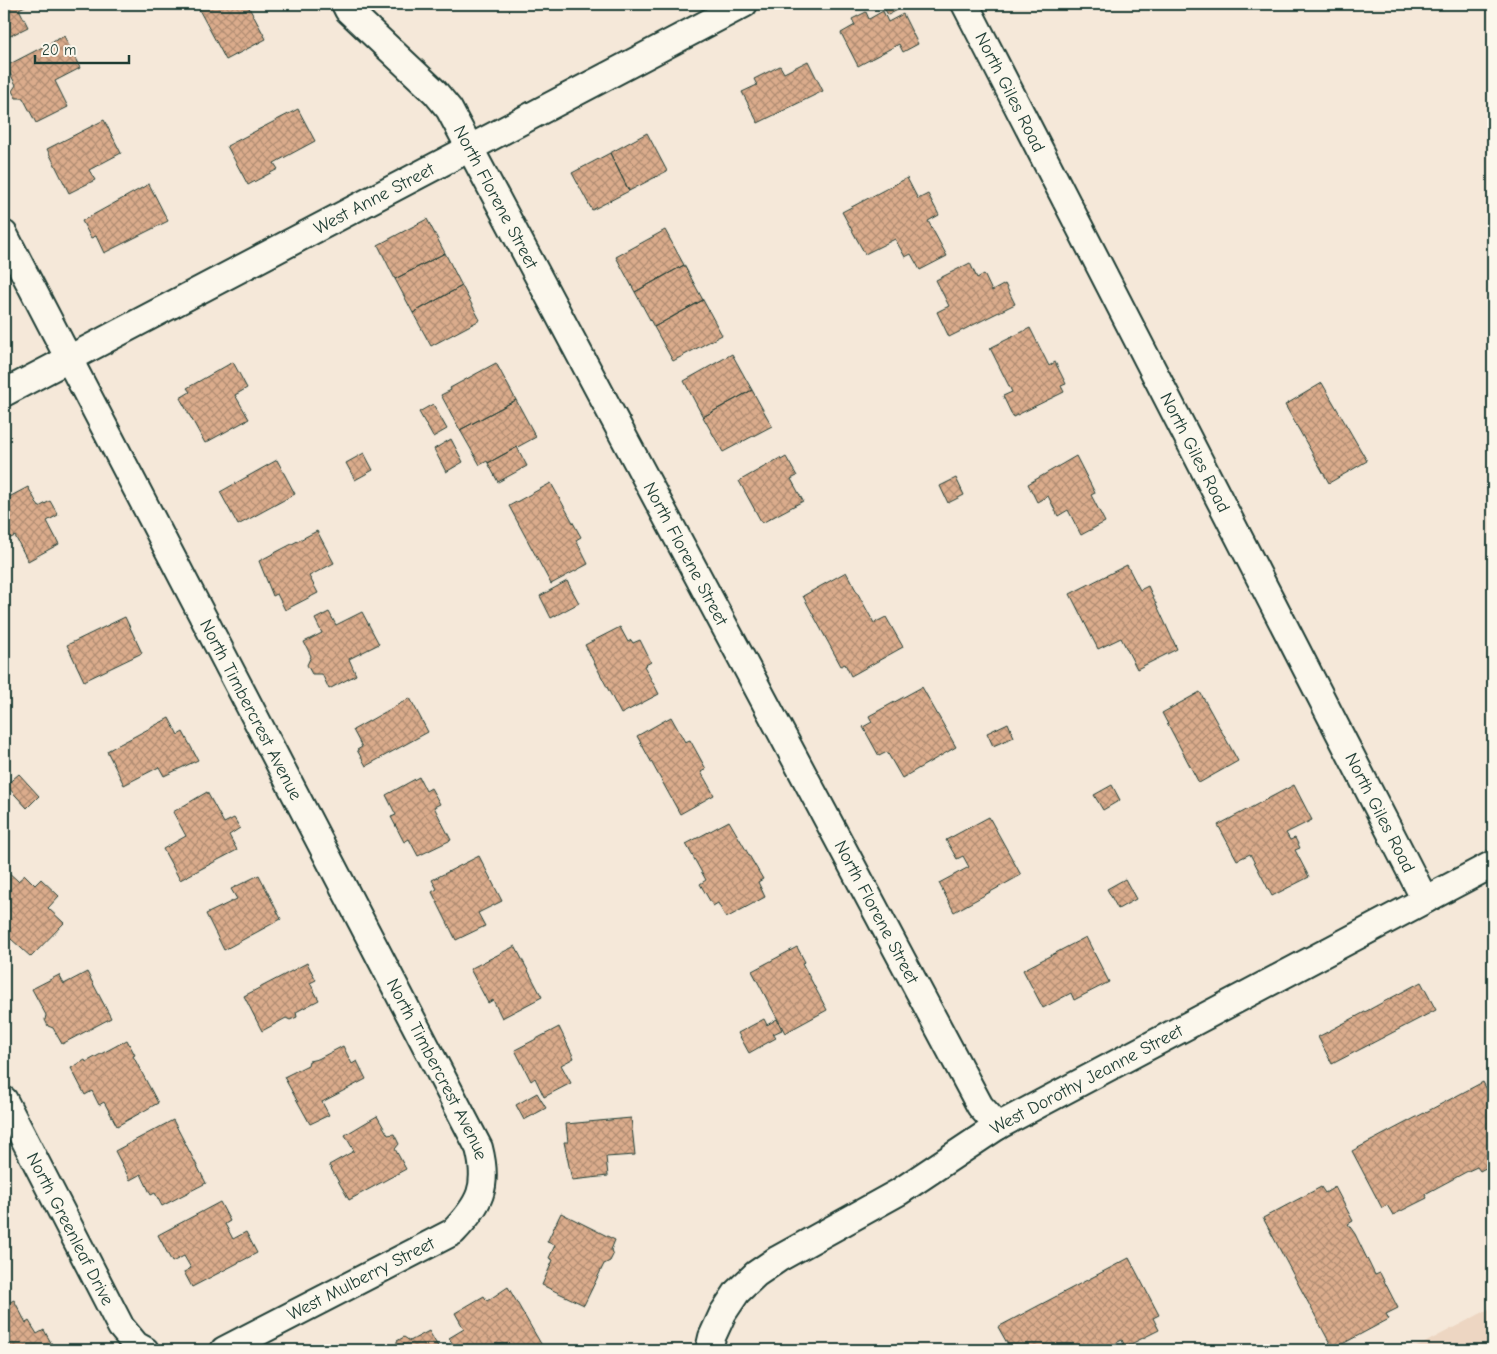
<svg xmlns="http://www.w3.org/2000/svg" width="1497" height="1354" font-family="'Comic Neue',sans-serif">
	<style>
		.built { fill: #edd6c2 }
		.building { fill: url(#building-cross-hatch); stroke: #1f3d34 }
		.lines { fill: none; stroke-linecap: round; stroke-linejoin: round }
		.minor-casing { stroke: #1f3d34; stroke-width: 30 }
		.minor { stroke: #fbf7ec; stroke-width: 26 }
		.labels { text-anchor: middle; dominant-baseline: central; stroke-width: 5; stroke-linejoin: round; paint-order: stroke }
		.street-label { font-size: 18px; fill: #1f3d34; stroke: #fbf7ec }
	</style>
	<defs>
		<pattern id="building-cross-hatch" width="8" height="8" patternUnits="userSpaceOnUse" patternTransform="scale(1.25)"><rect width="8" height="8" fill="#dbac8c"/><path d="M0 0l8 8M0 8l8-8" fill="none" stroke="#b18d73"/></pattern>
	</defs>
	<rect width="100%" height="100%" fill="#f5e8d9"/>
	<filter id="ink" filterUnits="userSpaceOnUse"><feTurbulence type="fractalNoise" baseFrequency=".02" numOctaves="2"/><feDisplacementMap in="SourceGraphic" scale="10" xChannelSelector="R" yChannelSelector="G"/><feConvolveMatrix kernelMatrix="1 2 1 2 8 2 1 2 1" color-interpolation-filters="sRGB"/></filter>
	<g filter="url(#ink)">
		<path class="built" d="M 1493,1307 L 1493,1350 L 1411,1350 Z"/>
		<path class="building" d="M 4,4 L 29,4 L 19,9 L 28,27 L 4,39 Z
			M 196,4 L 247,4 L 266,39 L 226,60 Z
			M 882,4 L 909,4 L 888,15 Z
			M 883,11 L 888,22 L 903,14 L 918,44 L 903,52 L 899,44 L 858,66 L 841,33 L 855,25 L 852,19 L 866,12 L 869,19 Z
			M 64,36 L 80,68 L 55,81 L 68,107 L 36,123 L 23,98 L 16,98 L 12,91 L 16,85 L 6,66 Z
			M 808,61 L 823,91 L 758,123 L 742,92 L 757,85 L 754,79 L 780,66 L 784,73 Z
			M 298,109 L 315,141 L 274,163 L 278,169 L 248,185 L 227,146 Z
			M 104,120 L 121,153 L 89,170 L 95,180 L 69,193 L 47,149 Z
			M 647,133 L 667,171 L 629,191 L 610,153 Z
			M 610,153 L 629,191 L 592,210 L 572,173 Z
			M 907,178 L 918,199 L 928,194 L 939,215 L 928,221 L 947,256 L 920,270 L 911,254 L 905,257 L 895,239 L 865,254 L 842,212 Z
			M 149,184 L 168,221 L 104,253 L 96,236 L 91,238 L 82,221 Z
			M 427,219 L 445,253 L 395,279 L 378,245 Z
			M 665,230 L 684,265 L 635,292 L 616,257 Z
			M 445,253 L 462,286 L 413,313 L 395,279 Z
			M 970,263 L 977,278 L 984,274 L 992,291 L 1005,284 L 1015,304 L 949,337 L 937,312 L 949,306 L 936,280 Z
			M 684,265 L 703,300 L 654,327 L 635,292 Z
			M 462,286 L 480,320 L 431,346 L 413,313 Z
			M 703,300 L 722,335 L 673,361 L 654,327 Z
			M 1030,328 L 1049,366 L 1055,362 L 1066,384 L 1061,386 L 1064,392 L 1013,417 L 1003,396 L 1012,392 L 990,348 Z
			M 732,354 L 752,390 L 703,417 L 684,381 Z
			M 233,362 L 247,388 L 235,395 L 249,419 L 205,443 L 180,398 L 190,392 L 187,388 Z
			M 496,363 L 516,400 L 460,430 L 441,395 L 451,390 L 450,388 Z
			M 1322,383 L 1367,461 L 1329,483 L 1285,405 Z
			M 752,390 L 772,426 L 723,452 L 703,417 Z
			M 516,400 L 536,437 L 488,463 L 487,461 L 480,465 L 460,430 Z
			M 433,404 L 447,429 L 433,437 L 419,412 Z
			M 451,439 L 463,462 L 446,472 L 434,449 Z
			M 517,447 L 527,466 L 498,482 L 488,463 Z
			M 364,453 L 373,470 L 355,480 L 346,463 Z
			M 1076,456 L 1095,493 L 1091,495 L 1105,522 L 1081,535 L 1068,510 L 1058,516 L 1048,496 L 1037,502 L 1028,484 Z
			M 786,457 L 797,476 L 791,479 L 803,501 L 762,523 L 739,481 L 780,458 L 781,460 Z
			M 277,460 L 295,494 L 238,525 L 220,492 Z
			M 956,478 L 964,495 L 948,503 L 940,486 Z
			M 551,483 L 581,537 L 576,540 L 588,564 L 551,584 L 509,506 Z
			M 28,487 L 39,507 L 50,501 L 58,515 L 47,521 L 59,544 L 28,561 L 15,536 L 4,541 L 4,494 L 8,494 L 9,497 Z
			M 317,531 L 334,563 L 309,576 L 318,593 L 285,610 L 277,594 L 273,596 L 259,561 Z
			M 1127,565 L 1140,590 L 1148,586 L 1177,649 L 1137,669 L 1121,638 L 1098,649 L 1070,594 Z
			M 846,572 L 874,623 L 886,617 L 903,647 L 851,676 L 845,664 L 841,666 L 803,596 Z
			M 567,581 L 579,603 L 551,618 L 540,596 Z
			M 329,612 L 336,625 L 362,612 L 379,644 L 349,659 L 356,675 L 329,689 L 322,674 L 312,674 L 307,665 L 311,656 L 304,642 L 322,633 L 315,619 Z
			M 125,617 L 142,653 L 84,681 L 67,645 Z
			M 620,627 L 628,642 L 631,640 L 633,643 L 640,640 L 651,662 L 644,666 L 659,694 L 621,714 L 585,645 Z
			M 922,687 L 956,747 L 902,778 L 887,752 L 879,756 L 863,727 L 872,722 L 869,716 Z
			M 1200,692 L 1238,761 L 1199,783 L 1162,713 Z
			M 410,698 L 428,732 L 366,766 L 357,750 L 362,747 L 353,730 Z
			M 671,717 L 685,742 L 690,740 L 706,769 L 701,772 L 714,795 L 680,814 L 637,736 Z
			M 169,718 L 178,735 L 183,732 L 198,760 L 164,776 L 159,767 L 124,785 L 107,751 Z
			M 1008,723 L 1014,737 L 993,746 L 987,733 Z
			M 19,774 L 39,796 L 27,808 L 6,785 Z
			M 419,777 L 426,791 L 431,788 L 440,804 L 434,807 L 451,840 L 418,856 L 409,839 L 404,842 L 391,817 L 396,815 L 386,795 Z
			M 1112,785 L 1120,800 L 1103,810 L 1094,795 Z
			M 1294,785 L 1312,820 L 1286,833 L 1290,840 L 1295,838 L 1300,848 L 1295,850 L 1309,877 L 1272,896 L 1250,854 L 1237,860 L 1218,825 Z
			M 207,792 L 224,823 L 234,818 L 240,828 L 229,835 L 237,850 L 180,880 L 163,849 L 186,836 L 173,812 Z
			M 989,817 L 1021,875 L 954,912 L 939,883 L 969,867 L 963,856 L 957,859 L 946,840 Z
			M 729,821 L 763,879 L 758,882 L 765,897 L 726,918 L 718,903 L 713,906 L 700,884 L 706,880 L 686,844 Z
			M 479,856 L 502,901 L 478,913 L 485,926 L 456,940 L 432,892 L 437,889 L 432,880 Z
			M 6,870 L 18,881 L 25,875 L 35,885 L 41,879 L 59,896 L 48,908 L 64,923 L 31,957 L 11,939 L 8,942 L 4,938 L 4,872 Z
			M 259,875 L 281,919 L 224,950 L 206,914 L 237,899 L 231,889 Z
			M 1125,879 L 1136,899 L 1118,909 L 1107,889 Z
			M 1086,937 L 1109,982 L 1074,1000 L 1071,993 L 1043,1008 L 1023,970 Z
			M 515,946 L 542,997 L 502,1018 L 493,1000 L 488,1003 L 470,969 Z
			M 797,947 L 805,962 L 802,963 L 827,1010 L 785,1033 L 752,971 Z
			M 307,963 L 316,980 L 310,983 L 319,1000 L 296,1012 L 297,1017 L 290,1020 L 286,1018 L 262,1031 L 244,996 Z
			M 87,972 L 111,1018 L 62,1044 L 53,1028 L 48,1026 L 45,1020 L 46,1015 L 32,989 L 59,975 L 64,984 Z
			M 1421,982 L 1436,1010 L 1332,1064 L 1318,1037 Z
			M 764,1019 L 767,1025 L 777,1019 L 782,1030 L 773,1034 L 776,1038 L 749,1053 L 738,1033 Z
			M 559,1027 L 574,1058 L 561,1065 L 571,1083 L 544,1097 L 535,1078 L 531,1081 L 515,1050 Z
			M 127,1040 L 135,1055 L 133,1056 L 158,1103 L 117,1126 L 104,1102 L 99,1105 L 92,1091 L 85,1095 L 71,1068 L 85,1060 L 86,1062 Z
			M 343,1046 L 352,1064 L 357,1061 L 366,1079 L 322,1102 L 329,1115 L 310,1124 L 284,1077 L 308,1065 L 309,1061 L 318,1059 Z
			M 1483,1082 L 1493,1101 L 1493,1164 L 1480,1171 L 1477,1167 L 1466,1172 L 1425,1194 L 1427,1198 L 1393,1215 L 1387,1205 L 1382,1208 L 1352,1151 Z
			M 537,1093 L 546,1108 L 524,1120 L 516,1105 Z
			M 377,1116 L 388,1135 L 394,1134 L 399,1144 L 395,1149 L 406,1169 L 349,1200 L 329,1165 L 354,1151 L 345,1135 Z
			M 631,1118 L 635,1155 L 606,1157 L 608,1176 L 572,1180 L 564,1142 L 568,1142 L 566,1124 Z
			M 173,1120 L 206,1183 L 162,1206 L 155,1193 L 151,1195 L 141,1174 L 130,1180 L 115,1151 Z
			M 1321,1187 L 1325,1193 L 1335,1187 L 1353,1221 L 1348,1224 L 1355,1234 L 1375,1275 L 1380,1273 L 1398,1308 L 1386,1314 L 1389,1319 L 1333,1349 L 1263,1218 Z
			M 220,1202 L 230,1221 L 225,1224 L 233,1239 L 246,1232 L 257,1253 L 192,1287 L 184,1272 L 191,1268 L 184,1256 L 172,1262 L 158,1235 Z
			M 561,1213 L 615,1240 L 611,1250 L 613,1255 L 610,1261 L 604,1264 L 584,1305 L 542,1285 L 553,1260 L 549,1258 L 555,1245 L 547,1242 Z
			M 1129,1258 L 1159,1315 L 1153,1318 L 1159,1330 L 1125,1347 L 1122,1340 L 1112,1345 L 1113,1350 L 1011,1350 L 998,1327 Z
			M 508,1287 L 544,1349 L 456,1350 L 449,1338 L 464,1329 L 455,1313 L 484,1296 L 487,1301 Z
			M 14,1300 L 26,1323 L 29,1321 L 37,1334 L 44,1330 L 55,1350 L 4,1350 L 4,1305 Z
			M 429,1331 L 440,1350 L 392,1350 L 397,1348 L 397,1341 L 404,1337 L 410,1341 Z"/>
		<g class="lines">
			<g class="minor-casing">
				<g id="minor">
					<path id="s1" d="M 345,4 L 348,10 L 435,92 L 449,109 L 980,1106 L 998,1126"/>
					<path id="s2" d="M 965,4 L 1425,900"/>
					<path id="s3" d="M 4,234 L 479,1148 C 489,1187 480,1204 453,1232 L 224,1350"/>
					<path id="s4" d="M 4,393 L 744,4"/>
					<path id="s5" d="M 4,1100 L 121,1327 L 136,1345 L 145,1350"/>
					<path id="s6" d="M 709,1350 L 712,1337 L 723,1313 L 737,1292 L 756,1274 L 778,1259 L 899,1192 L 998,1126 L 1493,864"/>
				</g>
			</g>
			<use href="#minor" class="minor"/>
		</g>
	</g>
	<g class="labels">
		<g class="street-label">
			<text stroke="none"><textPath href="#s2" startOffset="99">North Giles Road</textPath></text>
			<text stroke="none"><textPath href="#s1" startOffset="248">North Florene Street</textPath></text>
			<text stroke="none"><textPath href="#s4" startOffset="418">West Anne Street</textPath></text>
			<text stroke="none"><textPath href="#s2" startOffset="504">North Giles Road</textPath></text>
			<text stroke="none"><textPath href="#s1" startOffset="652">North Florene Street</textPath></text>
			<text stroke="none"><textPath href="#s3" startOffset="536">North Timbercrest Avenue</textPath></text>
			<text stroke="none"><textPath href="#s2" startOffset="909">North Giles Road</textPath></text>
			<text stroke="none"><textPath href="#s1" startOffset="1058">North Florene Street</textPath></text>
			<text stroke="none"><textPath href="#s3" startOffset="941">North Timbercrest Avenue</textPath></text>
			<text stroke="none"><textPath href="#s6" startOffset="475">West Dorothy Jeanne Street</textPath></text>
			<text stroke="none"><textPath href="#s5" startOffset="145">North Greenleaf Drive</textPath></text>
			<text transform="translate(361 1279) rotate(-27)">West Mulberry Street</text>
		</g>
	</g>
	<rect width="1497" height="1354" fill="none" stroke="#fbf7ec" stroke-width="20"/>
	<rect x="10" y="10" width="1477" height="1334" fill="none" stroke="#1f3d34" stroke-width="2" filter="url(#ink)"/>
	<path d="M35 55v8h94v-8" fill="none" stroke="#1f3d34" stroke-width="2.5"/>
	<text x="42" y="55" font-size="15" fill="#1f3d34" stroke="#fbf7ec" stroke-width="4" paint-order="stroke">20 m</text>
</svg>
